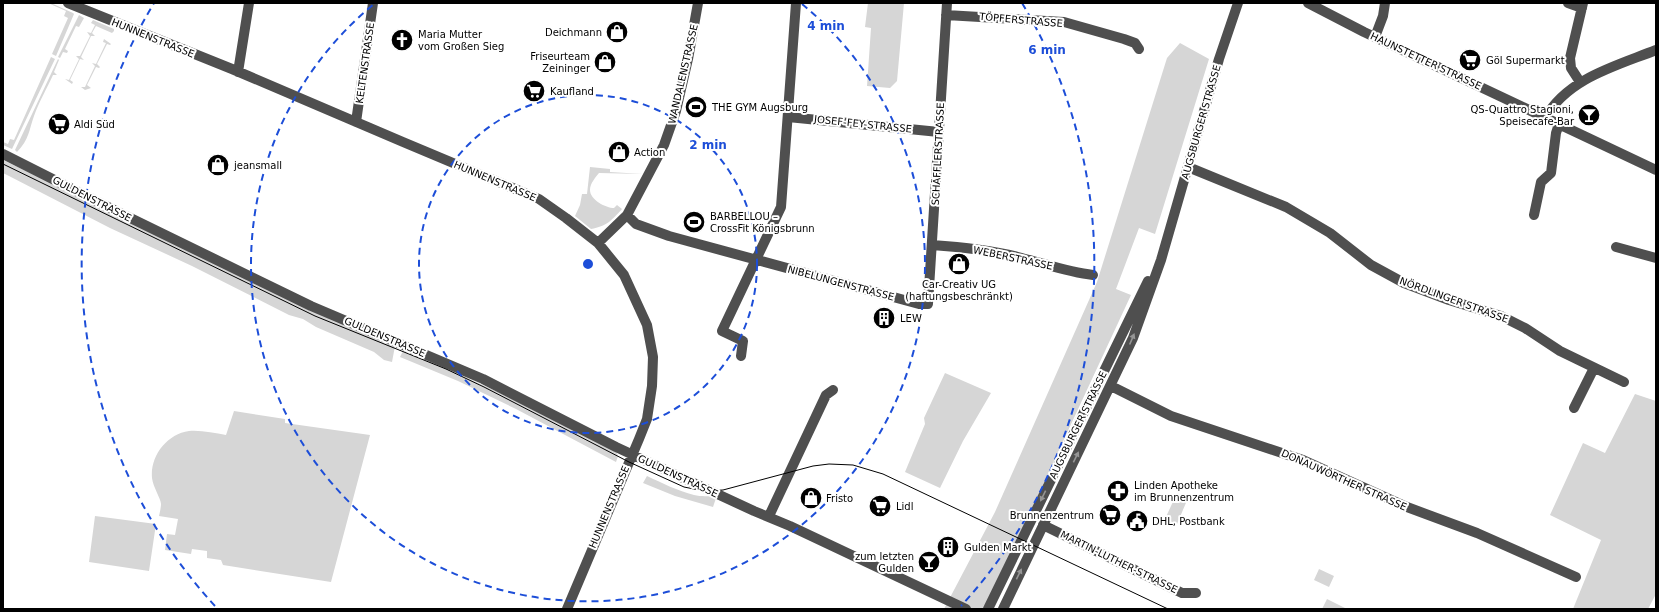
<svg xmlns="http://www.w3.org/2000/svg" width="1659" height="612" font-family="'DejaVu Sans',sans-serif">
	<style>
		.green { fill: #d6d6d6 }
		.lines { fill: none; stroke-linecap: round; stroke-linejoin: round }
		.minor { stroke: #4f4f4f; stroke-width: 10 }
		.tram { stroke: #000; stroke-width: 1 }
		.oneway { fill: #959595 }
		.ring { fill: none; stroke: #1d4ed8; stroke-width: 2; stroke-dasharray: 7 5 }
		.labels { text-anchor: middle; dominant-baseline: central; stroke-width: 4; stroke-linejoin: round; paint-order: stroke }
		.street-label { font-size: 10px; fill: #000; stroke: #fff }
		.poi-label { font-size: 10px; fill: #000; stroke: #fff; text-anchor: start }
		.centre { fill: #1d4ed8; stroke: #fff; stroke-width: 2 }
		.ring-label { font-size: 12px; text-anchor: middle; font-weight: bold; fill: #1d4ed8; stroke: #fff; stroke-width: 4; stroke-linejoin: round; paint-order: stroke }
	</style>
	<rect width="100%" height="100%" fill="#fff"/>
	<path class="green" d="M 48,3 L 51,3 L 73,13 L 74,14 L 56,56 L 52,54 L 68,18 L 64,16 L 66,11 Z
		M 868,3 L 904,3 L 897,81 L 890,88 L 867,86 L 871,28 L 865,27 Z
		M 79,15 L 84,18 L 79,27 L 76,26 L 65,49 L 68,51 L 67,53 L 63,52 L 60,58 L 58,57 Z
		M 93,20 L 114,29 L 114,31 L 112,33 L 96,26 L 92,33 L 95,36 L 91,36 L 81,57 L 84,60 L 80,59 L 70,80 L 73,82 L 72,84 L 65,79 L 69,80 L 79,59 L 76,56 L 80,56 L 90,36 L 87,32 L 91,33 L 95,25 L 91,23 Z
		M 104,39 L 111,44 L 110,45 L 107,44 L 97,64 L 100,67 L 99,68 L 96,67 L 87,85 L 91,88 L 85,90 L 81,87 L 85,87 L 95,66 L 92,63 L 96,64 L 106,43 L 103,42 Z
		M 1180,43 L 1209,59 L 1155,234 L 1139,228 L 1116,289 L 1131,295 L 1028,517 L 983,609 L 944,609 L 995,512 L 1097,282 L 1167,58 Z
		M 51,57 L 55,59 L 12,149 L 3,145 L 3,142 L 8,144 L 10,139 L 14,140 Z
		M 58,59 L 59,60 L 54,72 L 57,75 L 53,75 C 47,88 39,102 34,116 C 29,130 29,140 17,152 L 15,150 Z
		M 3,160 L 395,346 L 392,362 L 384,360 L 374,352 L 316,327 L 303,319 L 289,315 L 192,266 L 110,228 L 9,176 L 3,173 Z
		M 590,167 L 610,169 L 610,172 L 643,174 L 599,173 C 596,177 590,183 590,190 C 590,200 606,208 614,208 L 617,205 L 622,209 C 611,221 607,226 591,229 L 575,216 L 580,205 L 582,194 L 587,194 Z
		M 404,349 L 498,392 L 616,451 L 618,456 L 616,462 L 516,409 L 458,381 L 400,357 Z
		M 945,373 L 991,393 L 963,441 L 940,488 L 905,472 L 925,424 L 924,418 Z
		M 1635,394 L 1656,401 L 1656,594 L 1648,609 L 1573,609 L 1601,540 L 1550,515 L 1583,443 L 1605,453 Z
		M 234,411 L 285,419 L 285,423 L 370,435 L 331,582 L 223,565 L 221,560 L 207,558 L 207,551 L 192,549 L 191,554 L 165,550 L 167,534 L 175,535 L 178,519 L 159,516 C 160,512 161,507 161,504 C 161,499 153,487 152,478 C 150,456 167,434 189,431 C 201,430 214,433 226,435 Z
		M 647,476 C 662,483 678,491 694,495 C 701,497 709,495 716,498 L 713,507 L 675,496 L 643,483 Z
		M 1177,493 L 1188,498 L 1177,524 L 1165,519 Z
		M 95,516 L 156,524 L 149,571 L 89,562 Z
		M 1319,569 L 1334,576 L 1329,587 L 1314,580 Z
		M 1327,599 L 1345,608 L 1345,609 L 1322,609 Z"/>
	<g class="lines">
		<path class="minor" d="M 68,3 L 232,69 L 403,142 L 539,199 L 566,218 L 598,243 L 624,275 L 647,325 L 653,357 L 652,386 L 647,419 L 639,439 L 567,609
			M 1308,3 L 1364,32 L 1656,170
			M 1568,3 L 1582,8
			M 946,15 L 1064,22 L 1124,39 L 1135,43 L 1139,49
			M 1375,37 L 1383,16 L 1385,3
			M 238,72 L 249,3
			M 1580,82 L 1571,68 L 1570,58 L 1583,3
			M 788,117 L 939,132
			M 1545,118 C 1568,78 1616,66 1656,50
			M 356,122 L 373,3
			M 3,154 L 116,211 L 311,306 L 483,379 L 616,447 L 754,511 L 790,526 L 966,609
			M 1188,167 L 1286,207 L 1330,233 L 1371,265 L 1404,283 L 1449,300 L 1501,316 L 1525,328 L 1560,351 L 1624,382
			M 627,215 L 636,224 L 669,236 L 919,304 L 928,304 L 947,3
			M 1534,215 L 1541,182 L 1551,173 L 1556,133 L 1559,124
			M 598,243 L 627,215 L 664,145 L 676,111 L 688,59 L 698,3
			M 932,245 C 961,247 990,250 1018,257 C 1043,263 1067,272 1093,275
			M 1616,247 L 1656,258
			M 741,356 L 743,341 L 722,331 L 781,207 L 796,3
			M 1111,386 L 1171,416 L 1303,460 L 1407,507 L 1477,533 L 1576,577
			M 1574,408 L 1594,368
			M 769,516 L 826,395 L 833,390
			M 1043,525 L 1182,593 L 1196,593
			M 988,609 L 1148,281
			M 1003,609 L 1133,338 L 1161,260 L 1219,59 L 1238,3"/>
		<path class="tram" d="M 3,164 L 315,316 L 446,369 L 484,387 L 629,462 L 684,487 L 704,491 L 723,490 L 813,466 L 829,464 L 853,465 L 883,474 L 1168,609"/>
	</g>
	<defs><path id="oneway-solid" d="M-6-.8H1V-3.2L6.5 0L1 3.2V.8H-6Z"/></defs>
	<g class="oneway">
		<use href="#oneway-solid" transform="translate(1132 339) rotate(-67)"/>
		<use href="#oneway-solid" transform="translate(1076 457) rotate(-64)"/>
		<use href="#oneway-solid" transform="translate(1043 496) rotate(116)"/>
		<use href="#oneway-solid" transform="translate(1019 574) rotate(-64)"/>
	</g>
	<g class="ring">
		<circle cx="588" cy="264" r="169"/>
		<path d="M802 4A337 337 0 1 1 374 4"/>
		<path d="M215 606A506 506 0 0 1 154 3M1022 3A506 506 0 0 1 961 606"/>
	</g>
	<defs>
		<g id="shop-disc" transform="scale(1.15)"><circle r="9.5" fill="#000" stroke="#fff"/><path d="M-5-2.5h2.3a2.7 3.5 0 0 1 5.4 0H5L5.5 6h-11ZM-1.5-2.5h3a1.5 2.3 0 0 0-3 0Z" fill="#fff"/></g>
		<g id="church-disc" transform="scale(1.15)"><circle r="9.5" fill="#000" stroke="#fff"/><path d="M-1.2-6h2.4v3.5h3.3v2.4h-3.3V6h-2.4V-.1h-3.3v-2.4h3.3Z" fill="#fff"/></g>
		<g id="supermarket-disc" transform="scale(1.15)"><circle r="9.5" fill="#000" stroke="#fff"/><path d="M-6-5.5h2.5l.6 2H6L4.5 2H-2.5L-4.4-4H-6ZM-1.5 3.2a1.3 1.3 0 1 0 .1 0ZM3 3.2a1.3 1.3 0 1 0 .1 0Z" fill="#fff"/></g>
		<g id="stadium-disc" transform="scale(1.15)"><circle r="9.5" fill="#000" stroke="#fff"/><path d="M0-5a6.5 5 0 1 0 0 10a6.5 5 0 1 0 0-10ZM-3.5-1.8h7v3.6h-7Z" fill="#fff"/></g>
		<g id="bar-disc" transform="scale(1.15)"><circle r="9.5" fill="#000" stroke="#fff"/><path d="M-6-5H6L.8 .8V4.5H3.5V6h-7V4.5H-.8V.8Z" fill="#fff"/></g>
		<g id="building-disc" transform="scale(1.15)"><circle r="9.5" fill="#000" stroke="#fff"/><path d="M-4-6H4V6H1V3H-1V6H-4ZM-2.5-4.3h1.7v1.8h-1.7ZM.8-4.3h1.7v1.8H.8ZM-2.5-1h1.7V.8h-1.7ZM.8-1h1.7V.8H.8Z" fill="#fff"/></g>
		<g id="pharmacy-disc" transform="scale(1.15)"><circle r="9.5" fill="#000" stroke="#fff"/><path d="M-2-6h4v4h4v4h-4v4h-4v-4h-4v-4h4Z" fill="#fff"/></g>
		<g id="civic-disc" transform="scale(1.15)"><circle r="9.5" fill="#000" stroke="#fff"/><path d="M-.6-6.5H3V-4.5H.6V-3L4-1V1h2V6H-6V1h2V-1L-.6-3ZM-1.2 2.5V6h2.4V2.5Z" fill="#fff"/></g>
	</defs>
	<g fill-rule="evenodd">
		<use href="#shop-disc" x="617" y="32"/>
		<use href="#church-disc" x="402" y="40"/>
		<use href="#supermarket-disc" x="1470" y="60"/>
		<use href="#shop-disc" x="605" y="62"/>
		<use href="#supermarket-disc" x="534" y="91"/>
		<use href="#stadium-disc" x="696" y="107"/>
		<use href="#bar-disc" x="1589" y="115"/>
		<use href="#supermarket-disc" x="59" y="124"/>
		<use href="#shop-disc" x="619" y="152"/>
		<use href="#shop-disc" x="218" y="165"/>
		<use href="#stadium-disc" x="694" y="222"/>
		<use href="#shop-disc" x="959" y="264"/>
		<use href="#building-disc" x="884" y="318"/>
		<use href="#pharmacy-disc" x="1118" y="491"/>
		<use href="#shop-disc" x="811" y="498"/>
		<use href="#supermarket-disc" x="880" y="506"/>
		<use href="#supermarket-disc" x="1110" y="515"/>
		<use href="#civic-disc" x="1137" y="521"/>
		<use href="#building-disc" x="948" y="547"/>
		<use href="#bar-disc" x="929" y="562"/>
	</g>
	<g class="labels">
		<g class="street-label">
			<text transform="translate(1021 20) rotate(5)">TÖPFERSTRASSE</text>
			<text transform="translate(153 38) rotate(22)">HUNNENSTRASSE</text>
			<text transform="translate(1426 61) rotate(25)">HAUNSTETTER STRASSE</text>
			<text transform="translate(365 63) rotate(-82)">KELTENSTRASSE</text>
			<text transform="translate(683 74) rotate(-77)">WANDALENSTRASSE</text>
			<text transform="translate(1201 122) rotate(-74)">AUGSBURGER STRASSE</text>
			<text transform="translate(863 124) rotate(6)">JOSEF-FEY-STRASSE</text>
			<text transform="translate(938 154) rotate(-87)">SCHÄFFLERSTRASSE</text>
			<text transform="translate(495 181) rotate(23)">HUNNENSTRASSE</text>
			<text transform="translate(92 199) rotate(27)">GULDENSTRASSE</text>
			<text transform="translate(1013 258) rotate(12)">WEBERSTRASSE</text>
			<text transform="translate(841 283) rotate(15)">NIBELUNGENSTRASSE</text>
			<text transform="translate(1454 300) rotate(20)">NÖRDLINGER STRASSE</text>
			<text transform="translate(385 337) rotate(23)">GULDENSTRASSE</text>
			<text transform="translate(1078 425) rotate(-64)">AUGSBURGER STRASSE</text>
			<text transform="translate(678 476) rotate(25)">GULDENSTRASSE</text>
			<text transform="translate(1344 480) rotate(24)">DONAUWÖRTHER STRASSE</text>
			<text transform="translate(609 507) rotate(-67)">HUNNENSTRASSE</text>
			<text transform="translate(1119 562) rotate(26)">MARTIN-LUTHER-STRASSE</text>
		</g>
		<g class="poi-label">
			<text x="602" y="32" text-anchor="end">Deichmann</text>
			<text x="418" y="34">Maria Mutter<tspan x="418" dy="12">vom Großen Sieg</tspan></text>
			<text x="590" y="56" text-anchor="end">Friseurteam<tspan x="590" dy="12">Zeininger</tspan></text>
			<text x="1486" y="60">Göl Supermarkt</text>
			<text x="550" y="91">Kaufland</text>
			<text x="712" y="107">THE GYM Augsburg</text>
			<text x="1574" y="109" text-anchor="end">QS-Quattro Stagioni,<tspan x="1574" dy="12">Speisecafe-Bar</tspan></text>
			<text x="74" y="124">Aldi Süd</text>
			<text x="634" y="152">Action</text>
			<text x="234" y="165">jeansmall</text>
			<text x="710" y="216">BARBELLOU –<tspan x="710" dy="12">CrossFit Königsbrunn</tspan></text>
			<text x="959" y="284" text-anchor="middle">Car-Creativ UG<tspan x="959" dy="12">(haftungsbeschränkt)</tspan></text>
			<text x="900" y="318">LEW</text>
			<text x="1134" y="485">Linden Apotheke<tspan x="1134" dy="12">im Brunnenzentrum</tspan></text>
			<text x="826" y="498">Fristo</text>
			<text x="896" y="506">Lidl</text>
			<text x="1094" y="515" text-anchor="end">Brunnenzentrum</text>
			<text x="1152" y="521">DHL, Postbank</text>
			<text x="964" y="547">Gulden Markt</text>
			<text x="914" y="556" text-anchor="end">zum letzten<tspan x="914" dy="12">Gulden</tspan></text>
		</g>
	</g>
	<circle cx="588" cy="264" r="6" class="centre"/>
	<g class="ring-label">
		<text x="826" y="30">4 min</text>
		<text x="1047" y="54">6 min</text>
		<text x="708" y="149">2 min</text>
	</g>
	<rect width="1659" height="612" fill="none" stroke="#000000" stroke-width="8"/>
</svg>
